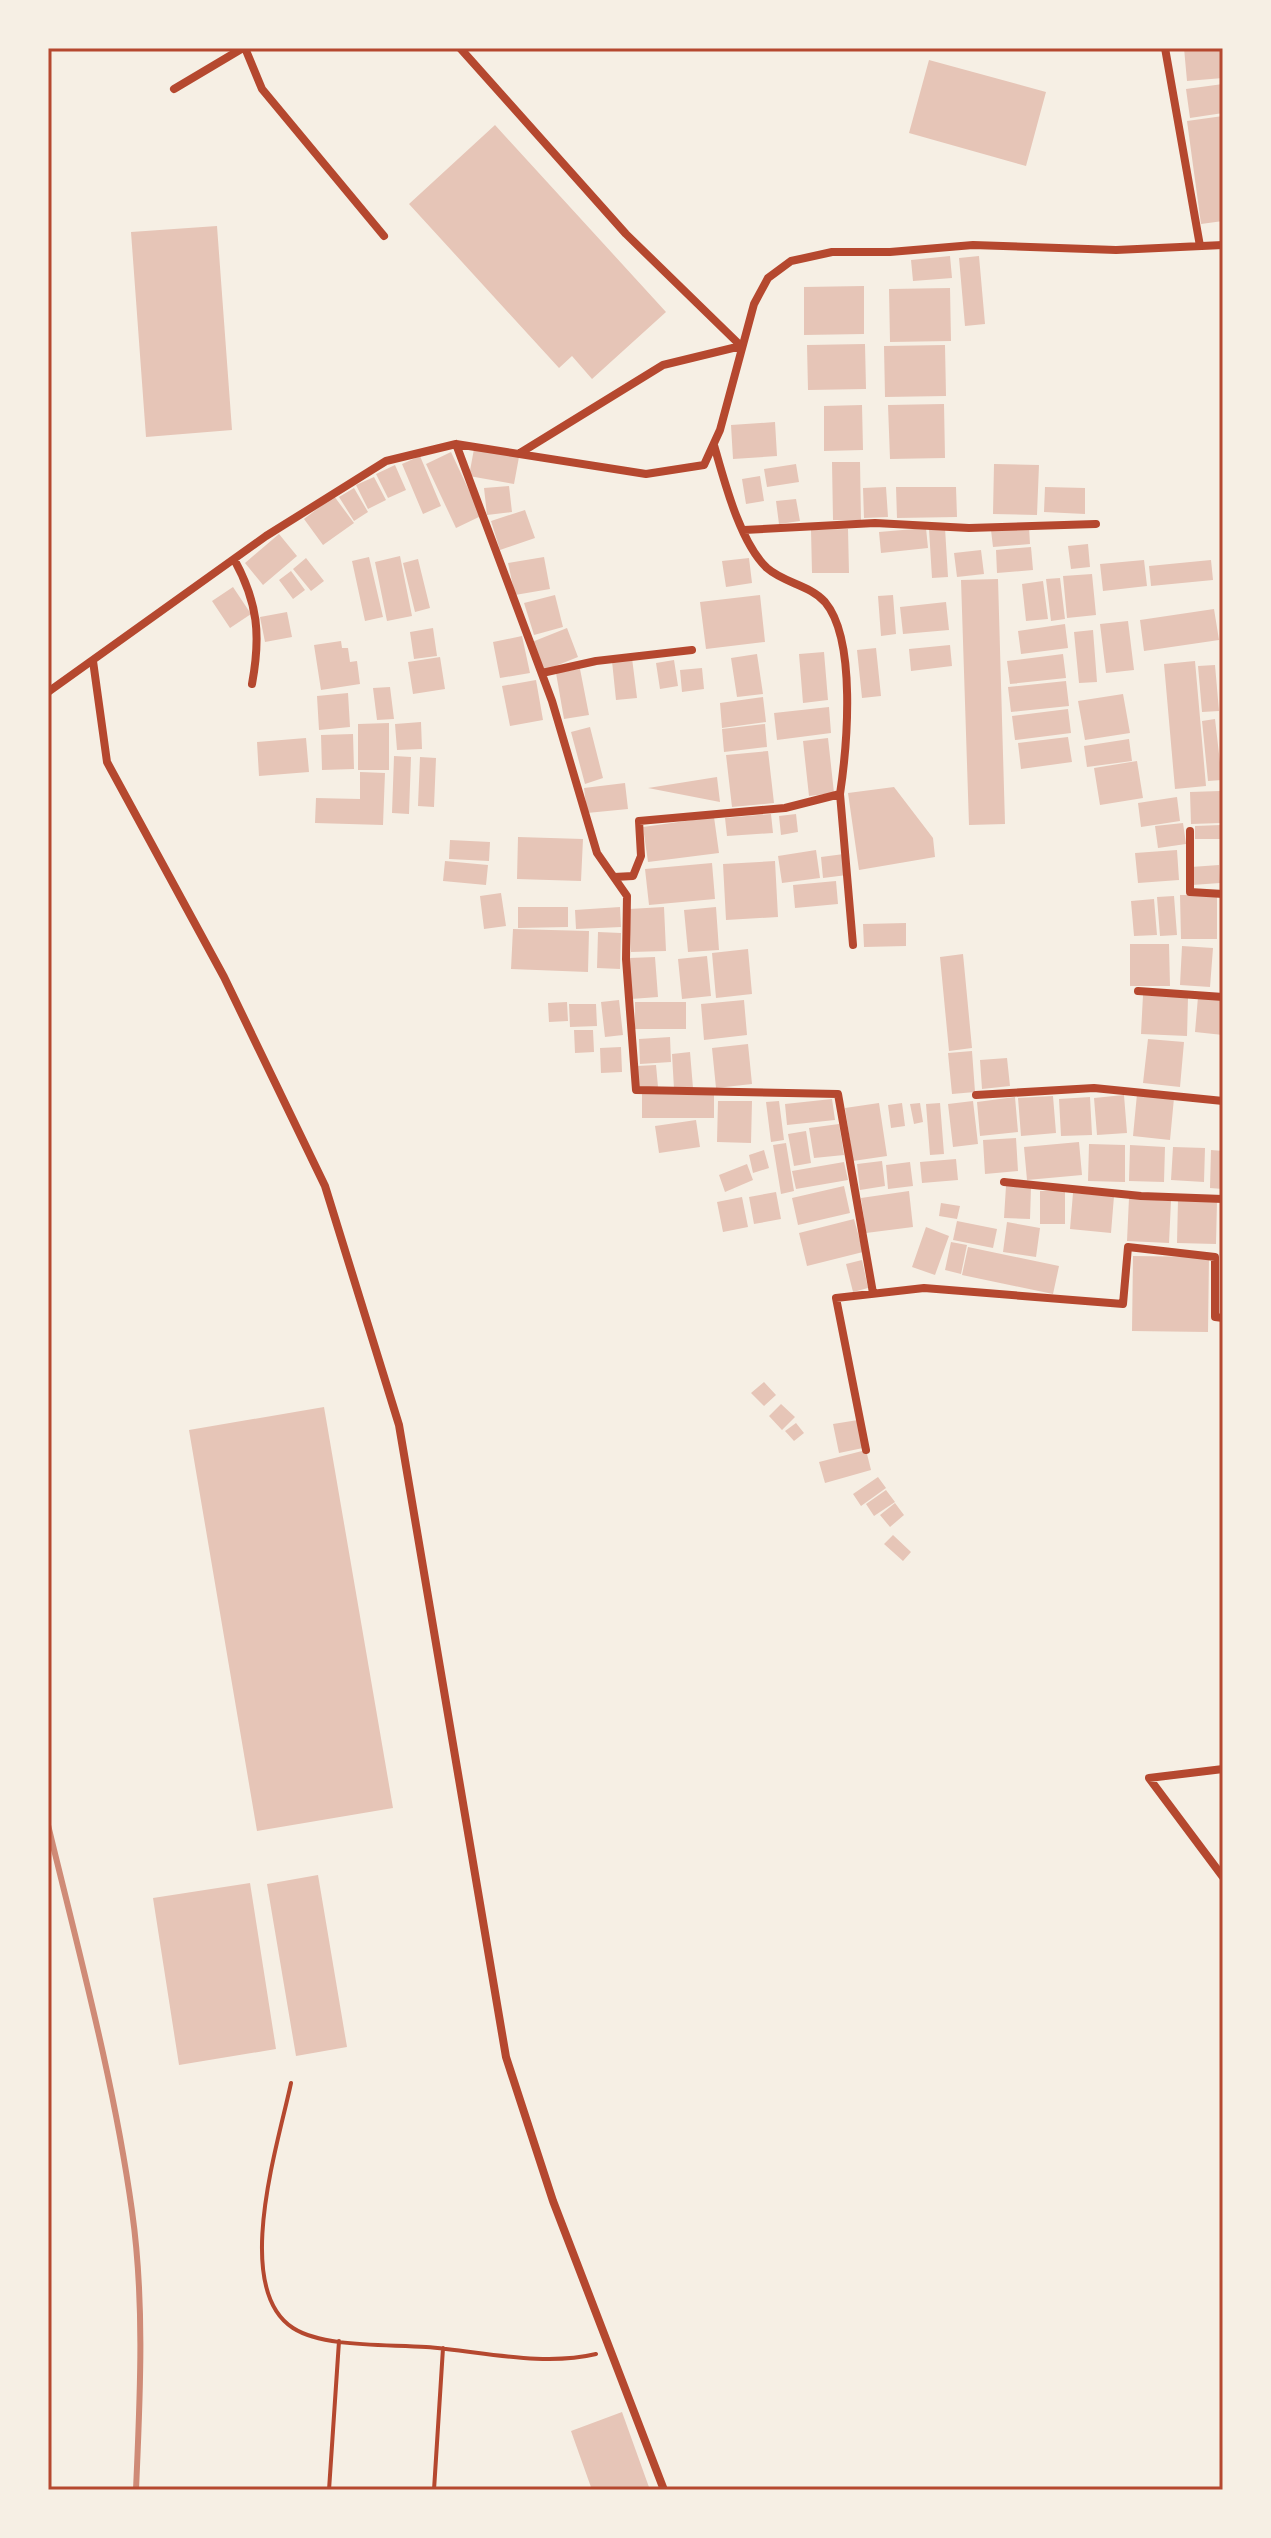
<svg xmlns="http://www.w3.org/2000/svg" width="1271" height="2538" font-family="Poppins,sans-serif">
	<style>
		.building { fill: #e6c5b7 }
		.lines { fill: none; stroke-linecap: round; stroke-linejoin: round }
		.path { stroke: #b5482f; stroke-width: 4 }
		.minor { stroke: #b5482f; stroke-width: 8 }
		.rail { stroke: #cf8b77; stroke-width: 6 }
		.neatline { fill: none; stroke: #b5482f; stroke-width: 3 }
	</style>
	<rect width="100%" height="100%" fill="#f6efe4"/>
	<path class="building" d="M 1184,48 L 1223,48 L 1223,78 L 1187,81 Z
		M 929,60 L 1046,92 L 1026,166 L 909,133 Z
		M 1223,84 L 1223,113 L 1190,118 L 1186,89 Z
		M 1223,116 L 1223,221 L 1201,224 L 1187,121 Z
		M 495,125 L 666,312 L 592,379 L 572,356 L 559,368 L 409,204 Z
		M 217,226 L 232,430 L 146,437 L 131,232 Z
		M 950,256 L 952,278 L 913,281 L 911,260 Z
		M 979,256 L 985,324 L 965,326 L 959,258 Z
		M 864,286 L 864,334 L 804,335 L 804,287 Z
		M 950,288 L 951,341 L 890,342 L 889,289 Z
		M 865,344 L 866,389 L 808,390 L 807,345 Z
		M 945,345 L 946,396 L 885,397 L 884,346 Z
		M 944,404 L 945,458 L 890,459 L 888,405 Z
		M 862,405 L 863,450 L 824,451 L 824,406 Z
		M 775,422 L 777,456 L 733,459 L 731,425 Z
		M 474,449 L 519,457 L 514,484 L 469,476 Z
		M 451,452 L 481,516 L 456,528 L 426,464 Z
		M 420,456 L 441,506 L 423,514 L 402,464 Z
		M 832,462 L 860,462 L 861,520 L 833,520 Z
		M 796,464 L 799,482 L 767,487 L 764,469 Z
		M 994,464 L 1039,465 L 1037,515 L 993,514 Z
		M 395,465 L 406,490 L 388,498 L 376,474 Z
		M 760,476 L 764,501 L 746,504 L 742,479 Z
		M 374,477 L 386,500 L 368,509 L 356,485 Z
		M 509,486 L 512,512 L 487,515 L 484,488 Z
		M 886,487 L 888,517 L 864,518 L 863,488 Z
		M 896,487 L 956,487 L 957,517 L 897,518 Z
		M 1045,487 L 1085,488 L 1085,514 L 1044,512 Z
		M 354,488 L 368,512 L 354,521 L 339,497 Z
		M 334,496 L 354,523 L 323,545 L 304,519 Z
		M 796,499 L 800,521 L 779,524 L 776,501 Z
		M 525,510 L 535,538 L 500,550 L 491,521 Z
		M 1029,527 L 1030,544 L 993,547 L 991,530 Z
		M 926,528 L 928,548 L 881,553 L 879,532 Z
		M 945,528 L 948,577 L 932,578 L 929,529 Z
		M 848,529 L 849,573 L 812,573 L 811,530 Z
		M 279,534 L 297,556 L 263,585 L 245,563 Z
		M 1088,544 L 1090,567 L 1071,569 L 1068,546 Z
		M 1031,547 L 1033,570 L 997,573 L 996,550 Z
		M 981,550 L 984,574 L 957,577 L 954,553 Z
		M 400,556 L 412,616 L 387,621 L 375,562 Z
		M 369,557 L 383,617 L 365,621 L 352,561 Z
		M 544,557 L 550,589 L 515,595 L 508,563 Z
		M 306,558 L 324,581 L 311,591 L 293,569 Z
		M 749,558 L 752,583 L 726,587 L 722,561 Z
		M 418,559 L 430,608 L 415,612 L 403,563 Z
		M 1144,560 L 1147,586 L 1103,591 L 1100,564 Z
		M 1211,560 L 1213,580 L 1151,586 L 1149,566 Z
		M 291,571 L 305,590 L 293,599 L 279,580 Z
		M 1092,574 L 1096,615 L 1067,618 L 1063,576 Z
		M 1060,578 L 1065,619 L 1051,621 L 1046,579 Z
		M 998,579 L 1005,824 L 969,825 L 961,580 Z
		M 1043,581 L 1048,619 L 1026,621 L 1022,584 Z
		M 233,587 L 251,614 L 230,628 L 212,601 Z
		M 555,595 L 563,627 L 534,635 L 524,603 Z
		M 760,595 L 765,642 L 706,649 L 700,602 Z
		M 893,595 L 896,634 L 881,636 L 878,596 Z
		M 946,602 L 949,630 L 903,634 L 900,607 Z
		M 1214,609 L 1219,640 L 1144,651 L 1140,620 Z
		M 287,612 L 292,637 L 265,642 L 260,617 Z
		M 1128,621 L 1134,670 L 1106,673 L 1100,624 Z
		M 1065,624 L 1068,648 L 1021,654 L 1018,631 Z
		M 433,628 L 437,656 L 414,659 L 410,632 Z
		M 567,628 L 578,657 L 543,671 L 532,642 Z
		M 1093,630 L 1097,682 L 1079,683 L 1074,632 Z
		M 522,636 L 530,673 L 500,678 L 493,642 Z
		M 341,641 L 342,648 L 348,648 L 350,662 L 357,661 L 360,684 L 321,690 L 314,645 Z
		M 950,645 L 952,666 L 911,671 L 909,649 Z
		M 876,648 L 881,696 L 862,698 L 857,650 Z
		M 824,652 L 828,700 L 803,703 L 799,654 Z
		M 757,654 L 763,694 L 737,697 L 731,658 Z
		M 1063,654 L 1066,678 L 1010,684 L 1007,661 Z
		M 440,657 L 445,689 L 413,694 L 408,662 Z
		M 632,658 L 637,698 L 616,700 L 612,661 Z
		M 674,660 L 678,686 L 660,689 L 656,663 Z
		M 1195,661 L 1206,786 L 1175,789 L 1164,664 Z
		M 1215,665 L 1219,711 L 1202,712 L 1198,666 Z
		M 702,668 L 704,689 L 682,692 L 680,670 Z
		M 580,669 L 589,715 L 564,719 L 556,673 Z
		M 536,680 L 543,720 L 510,726 L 502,686 Z
		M 1066,681 L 1069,706 L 1011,712 L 1008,687 Z
		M 390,687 L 394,719 L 377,720 L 373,688 Z
		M 348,693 L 350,727 L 319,730 L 317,696 Z
		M 1123,694 L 1130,733 L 1085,740 L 1078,701 Z
		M 763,697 L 766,722 L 722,728 L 720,703 Z
		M 829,707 L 831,733 L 777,740 L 774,713 Z
		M 1068,709 L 1071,733 L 1015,740 L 1012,716 Z
		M 1215,719 L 1222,780 L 1208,781 L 1202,721 Z
		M 421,722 L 422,749 L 397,750 L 395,724 Z
		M 389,723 L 389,770 L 358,770 L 358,724 Z
		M 765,724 L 767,747 L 724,752 L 722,729 Z
		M 590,727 L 603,778 L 585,784 L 571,732 Z
		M 353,734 L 354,769 L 322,770 L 321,735 Z
		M 1068,737 L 1072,762 L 1021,769 L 1018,743 Z
		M 306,738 L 309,772 L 259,776 L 257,742 Z
		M 828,738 L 834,793 L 809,796 L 803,741 Z
		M 1129,739 L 1132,761 L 1087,767 L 1084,746 Z
		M 768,751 L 774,803 L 732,807 L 726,755 Z
		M 394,756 L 411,757 L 409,814 L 392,813 Z
		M 420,757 L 436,758 L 434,807 L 418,806 Z
		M 1137,761 L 1143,798 L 1100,805 L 1094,768 Z
		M 360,772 L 385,773 L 383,825 L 315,823 L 316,798 L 360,799 Z
		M 717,777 L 720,802 L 648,788 Z
		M 625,783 L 628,809 L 587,813 L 584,788 Z
		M 894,787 L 933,838 L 935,857 L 859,870 L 848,793 Z
		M 1220,791 L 1221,823 L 1191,824 L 1190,792 Z
		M 1177,797 L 1180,821 L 1141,827 L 1138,803 Z
		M 771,814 L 773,833 L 727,836 L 725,818 Z
		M 796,814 L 798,832 L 781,835 L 779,816 Z
		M 714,817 L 719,853 L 648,862 L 643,827 Z
		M 1183,823 L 1186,844 L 1158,848 L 1155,826 Z
		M 1221,825 L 1222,839 L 1195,839 L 1195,826 Z
		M 518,837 L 583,839 L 581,881 L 517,879 Z
		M 450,840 L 490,842 L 489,861 L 449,859 Z
		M 816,850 L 820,878 L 782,883 L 778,856 Z
		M 1177,850 L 1179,880 L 1138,883 L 1135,853 Z
		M 844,854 L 847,875 L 823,878 L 821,857 Z
		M 445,861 L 488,865 L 486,885 L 443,881 Z
		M 775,861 L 778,917 L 726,920 L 723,864 Z
		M 712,863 L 715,899 L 649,905 L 645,869 Z
		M 1219,865 L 1220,883 L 1192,885 L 1191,867 Z
		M 836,881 L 838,904 L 795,908 L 793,885 Z
		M 501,893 L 506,926 L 484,929 L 480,896 Z
		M 1180,895 L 1217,895 L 1217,939 L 1181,939 Z
		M 1174,896 L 1177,935 L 1160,936 L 1157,897 Z
		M 1154,899 L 1157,935 L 1134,936 L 1131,901 Z
		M 518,907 L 568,907 L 568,927 L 518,928 Z
		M 620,907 L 621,927 L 576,929 L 575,910 Z
		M 664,907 L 666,951 L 631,952 L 629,909 Z
		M 716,907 L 719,950 L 688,952 L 684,910 Z
		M 906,923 L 906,946 L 864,947 L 863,924 Z
		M 513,929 L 589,931 L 588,972 L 511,969 Z
		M 598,932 L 621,933 L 620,969 L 597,968 Z
		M 1130,944 L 1169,944 L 1170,986 L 1130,986 Z
		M 1182,946 L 1213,948 L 1210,987 L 1180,985 Z
		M 748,949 L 752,994 L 716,998 L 712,953 Z
		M 963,954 L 972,1048 L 949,1051 L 940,957 Z
		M 707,956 L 711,996 L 682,999 L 678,959 Z
		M 655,957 L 658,997 L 631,999 L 629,958 Z
		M 1143,995 L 1188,997 L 1187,1036 L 1141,1034 Z
		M 1198,997 L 1223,1000 L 1223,1035 L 1195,1032 Z
		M 619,1000 L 623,1035 L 605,1037 L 601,1002 Z
		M 744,1000 L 747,1035 L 704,1040 L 701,1004 Z
		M 567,1002 L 568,1021 L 549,1022 L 548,1003 Z
		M 635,1002 L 686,1002 L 686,1029 L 635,1029 Z
		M 569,1004 L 596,1004 L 597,1026 L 570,1027 Z
		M 574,1030 L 593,1030 L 594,1052 L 575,1053 Z
		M 670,1037 L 671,1062 L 640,1064 L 639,1039 Z
		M 1148,1039 L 1184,1042 L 1180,1087 L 1143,1083 Z
		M 748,1044 L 752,1084 L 716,1088 L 712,1048 Z
		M 621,1047 L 622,1072 L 601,1073 L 600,1048 Z
		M 972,1051 L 975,1092 L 952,1094 L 948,1053 Z
		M 690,1052 L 693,1088 L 674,1089 L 672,1054 Z
		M 1007,1058 L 1010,1086 L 982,1089 L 980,1060 Z
		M 656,1065 L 658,1087 L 638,1087 L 637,1066 Z
		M 642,1094 L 714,1095 L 714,1118 L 642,1118 Z
		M 1137,1094 L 1174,1098 L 1170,1140 L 1133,1136 Z
		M 1124,1095 L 1127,1133 L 1097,1135 L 1094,1098 Z
		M 1053,1096 L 1056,1133 L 1021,1136 L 1018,1098 Z
		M 1015,1097 L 1018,1132 L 980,1136 L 977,1102 Z
		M 1090,1097 L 1092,1135 L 1061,1136 L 1059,1099 Z
		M 832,1099 L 835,1120 L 787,1125 L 785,1104 Z
		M 718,1101 L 752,1101 L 751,1143 L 717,1142 Z
		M 779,1101 L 784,1140 L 771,1142 L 766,1102 Z
		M 973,1101 L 978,1144 L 953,1147 L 948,1104 Z
		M 879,1103 L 887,1156 L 853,1161 L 845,1108 Z
		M 902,1103 L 905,1126 L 891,1128 L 888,1105 Z
		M 920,1103 L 923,1122 L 914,1124 L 910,1104 Z
		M 940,1103 L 944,1154 L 930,1155 L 926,1104 Z
		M 696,1120 L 700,1147 L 659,1153 L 655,1126 Z
		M 839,1124 L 844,1155 L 814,1158 L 809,1128 Z
		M 806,1131 L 811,1163 L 794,1166 L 788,1134 Z
		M 1016,1138 L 1018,1171 L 985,1174 L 983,1140 Z
		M 1079,1142 L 1082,1175 L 1027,1180 L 1024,1147 Z
		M 786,1143 L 794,1191 L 781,1194 L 773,1145 Z
		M 1089,1144 L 1125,1145 L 1125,1182 L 1088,1181 Z
		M 1130,1145 L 1165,1147 L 1164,1182 L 1129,1181 Z
		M 1173,1147 L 1205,1148 L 1204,1182 L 1171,1180 Z
		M 764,1150 L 769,1168 L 753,1173 L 749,1155 Z
		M 1211,1150 L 1223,1151 L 1223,1189 L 1210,1188 Z
		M 956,1159 L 958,1180 L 922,1183 L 920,1162 Z
		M 882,1161 L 885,1186 L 860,1190 L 857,1164 Z
		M 844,1162 L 848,1180 L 796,1189 L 792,1171 Z
		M 910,1162 L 913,1186 L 888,1189 L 886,1165 Z
		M 747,1164 L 753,1180 L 725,1192 L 719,1175 Z
		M 844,1186 L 850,1213 L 798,1225 L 792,1198 Z
		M 1006,1186 L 1031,1187 L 1030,1219 L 1004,1218 Z
		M 909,1191 L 913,1227 L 866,1233 L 861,1198 Z
		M 1040,1191 L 1065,1191 L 1065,1224 L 1040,1224 Z
		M 776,1192 L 781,1219 L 754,1224 L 749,1197 Z
		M 1073,1193 L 1114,1196 L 1111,1233 L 1070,1229 Z
		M 742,1197 L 748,1227 L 723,1232 L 717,1202 Z
		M 1129,1198 L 1171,1201 L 1169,1243 L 1127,1241 Z
		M 1178,1200 L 1217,1201 L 1216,1244 L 1177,1243 Z
		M 941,1203 L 960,1206 L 957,1219 L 939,1216 Z
		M 854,1219 L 863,1252 L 807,1266 L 799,1233 Z
		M 957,1221 L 997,1229 L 993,1248 L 953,1240 Z
		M 1007,1222 L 1040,1228 L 1036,1257 L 1003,1252 Z
		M 926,1227 L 949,1236 L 935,1275 L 912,1267 Z
		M 951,1242 L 967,1245 L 961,1274 L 945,1270 Z
		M 968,1247 L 1059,1266 L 1053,1294 L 962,1275 Z
		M 1133,1256 L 1209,1257 L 1208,1332 L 1132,1331 Z
		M 862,1260 L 868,1288 L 853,1292 L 846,1264 Z
		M 764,1382 L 776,1395 L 764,1406 L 751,1393 Z
		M 781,1404 L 795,1417 L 782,1430 L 769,1416 Z
		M 324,1407 L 393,1808 L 257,1831 L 189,1430 Z
		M 858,1420 L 863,1448 L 839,1453 L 833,1424 Z
		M 796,1423 L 804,1433 L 794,1441 L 785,1431 Z
		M 866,1450 L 871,1470 L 825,1483 L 819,1462 Z
		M 878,1477 L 886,1488 L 861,1506 L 853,1494 Z
		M 886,1490 L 895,1502 L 874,1516 L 866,1504 Z
		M 895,1503 L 904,1515 L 890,1527 L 880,1515 Z
		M 893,1535 L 911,1552 L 903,1561 L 884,1544 Z
		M 318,1875 L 347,2047 L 296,2056 L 267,1884 Z
		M 250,1883 L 276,2049 L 179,2065 L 153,1898 Z
		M 622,2412 L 650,2490 L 592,2490 L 571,2431 Z"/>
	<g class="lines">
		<path class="path" d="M 291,2083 C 279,2141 231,2288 293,2328 C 324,2348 389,2344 426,2347 C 481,2351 542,2367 596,2354
			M 329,2490 L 339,2341
			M 434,2490 L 443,2348"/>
		<path class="minor" d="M 245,48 L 262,89 L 384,236
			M 460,48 L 626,234 L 741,346 L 663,365 L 520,453
			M 1165,48 L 1200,246
			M 174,89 L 243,48
			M 456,444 L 552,701 L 597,853 L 627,896 L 626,959 L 636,1090 L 838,1094 L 873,1293
			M 714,445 C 724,480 740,543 767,568 C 784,583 810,585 825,602 C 857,640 847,747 840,794
			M 744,530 L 875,523 L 969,528 L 1096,524
			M 234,559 C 258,603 261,635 252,684
			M 93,661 L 107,762 L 224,977 L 325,1186 L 399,1425 L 506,2057 L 553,2201 L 664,2490
			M 542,673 L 596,661 L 692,650
			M 48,692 L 266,536 L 386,461 L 456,444 L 646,474 L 704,465 L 720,430 L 754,304 L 768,278 L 791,261 L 832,252 L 890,252 L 973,245 L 1116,250 L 1223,245
			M 1190,831 L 1190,892 L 1223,894
			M 614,877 L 633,876 L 641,856 L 639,821 L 785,808 L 840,794 L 853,945
			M 1138,991 L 1223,997
			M 976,1095 L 1094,1088 L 1223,1101
			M 1004,1182 L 1141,1196 L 1223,1199
			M 866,1450 L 836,1298 L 924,1288 L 1123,1304 L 1128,1247 L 1215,1257 L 1215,1317 L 1223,1318
			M 1223,1769 L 1149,1778 L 1223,1877"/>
		<path class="rail" d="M 48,1825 C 79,1953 114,2081 132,2211 C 145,2303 140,2398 136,2490"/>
	</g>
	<rect width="1271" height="2538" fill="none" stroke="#f6efe4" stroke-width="100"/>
	<rect x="50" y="50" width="1171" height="2438" class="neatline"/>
</svg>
